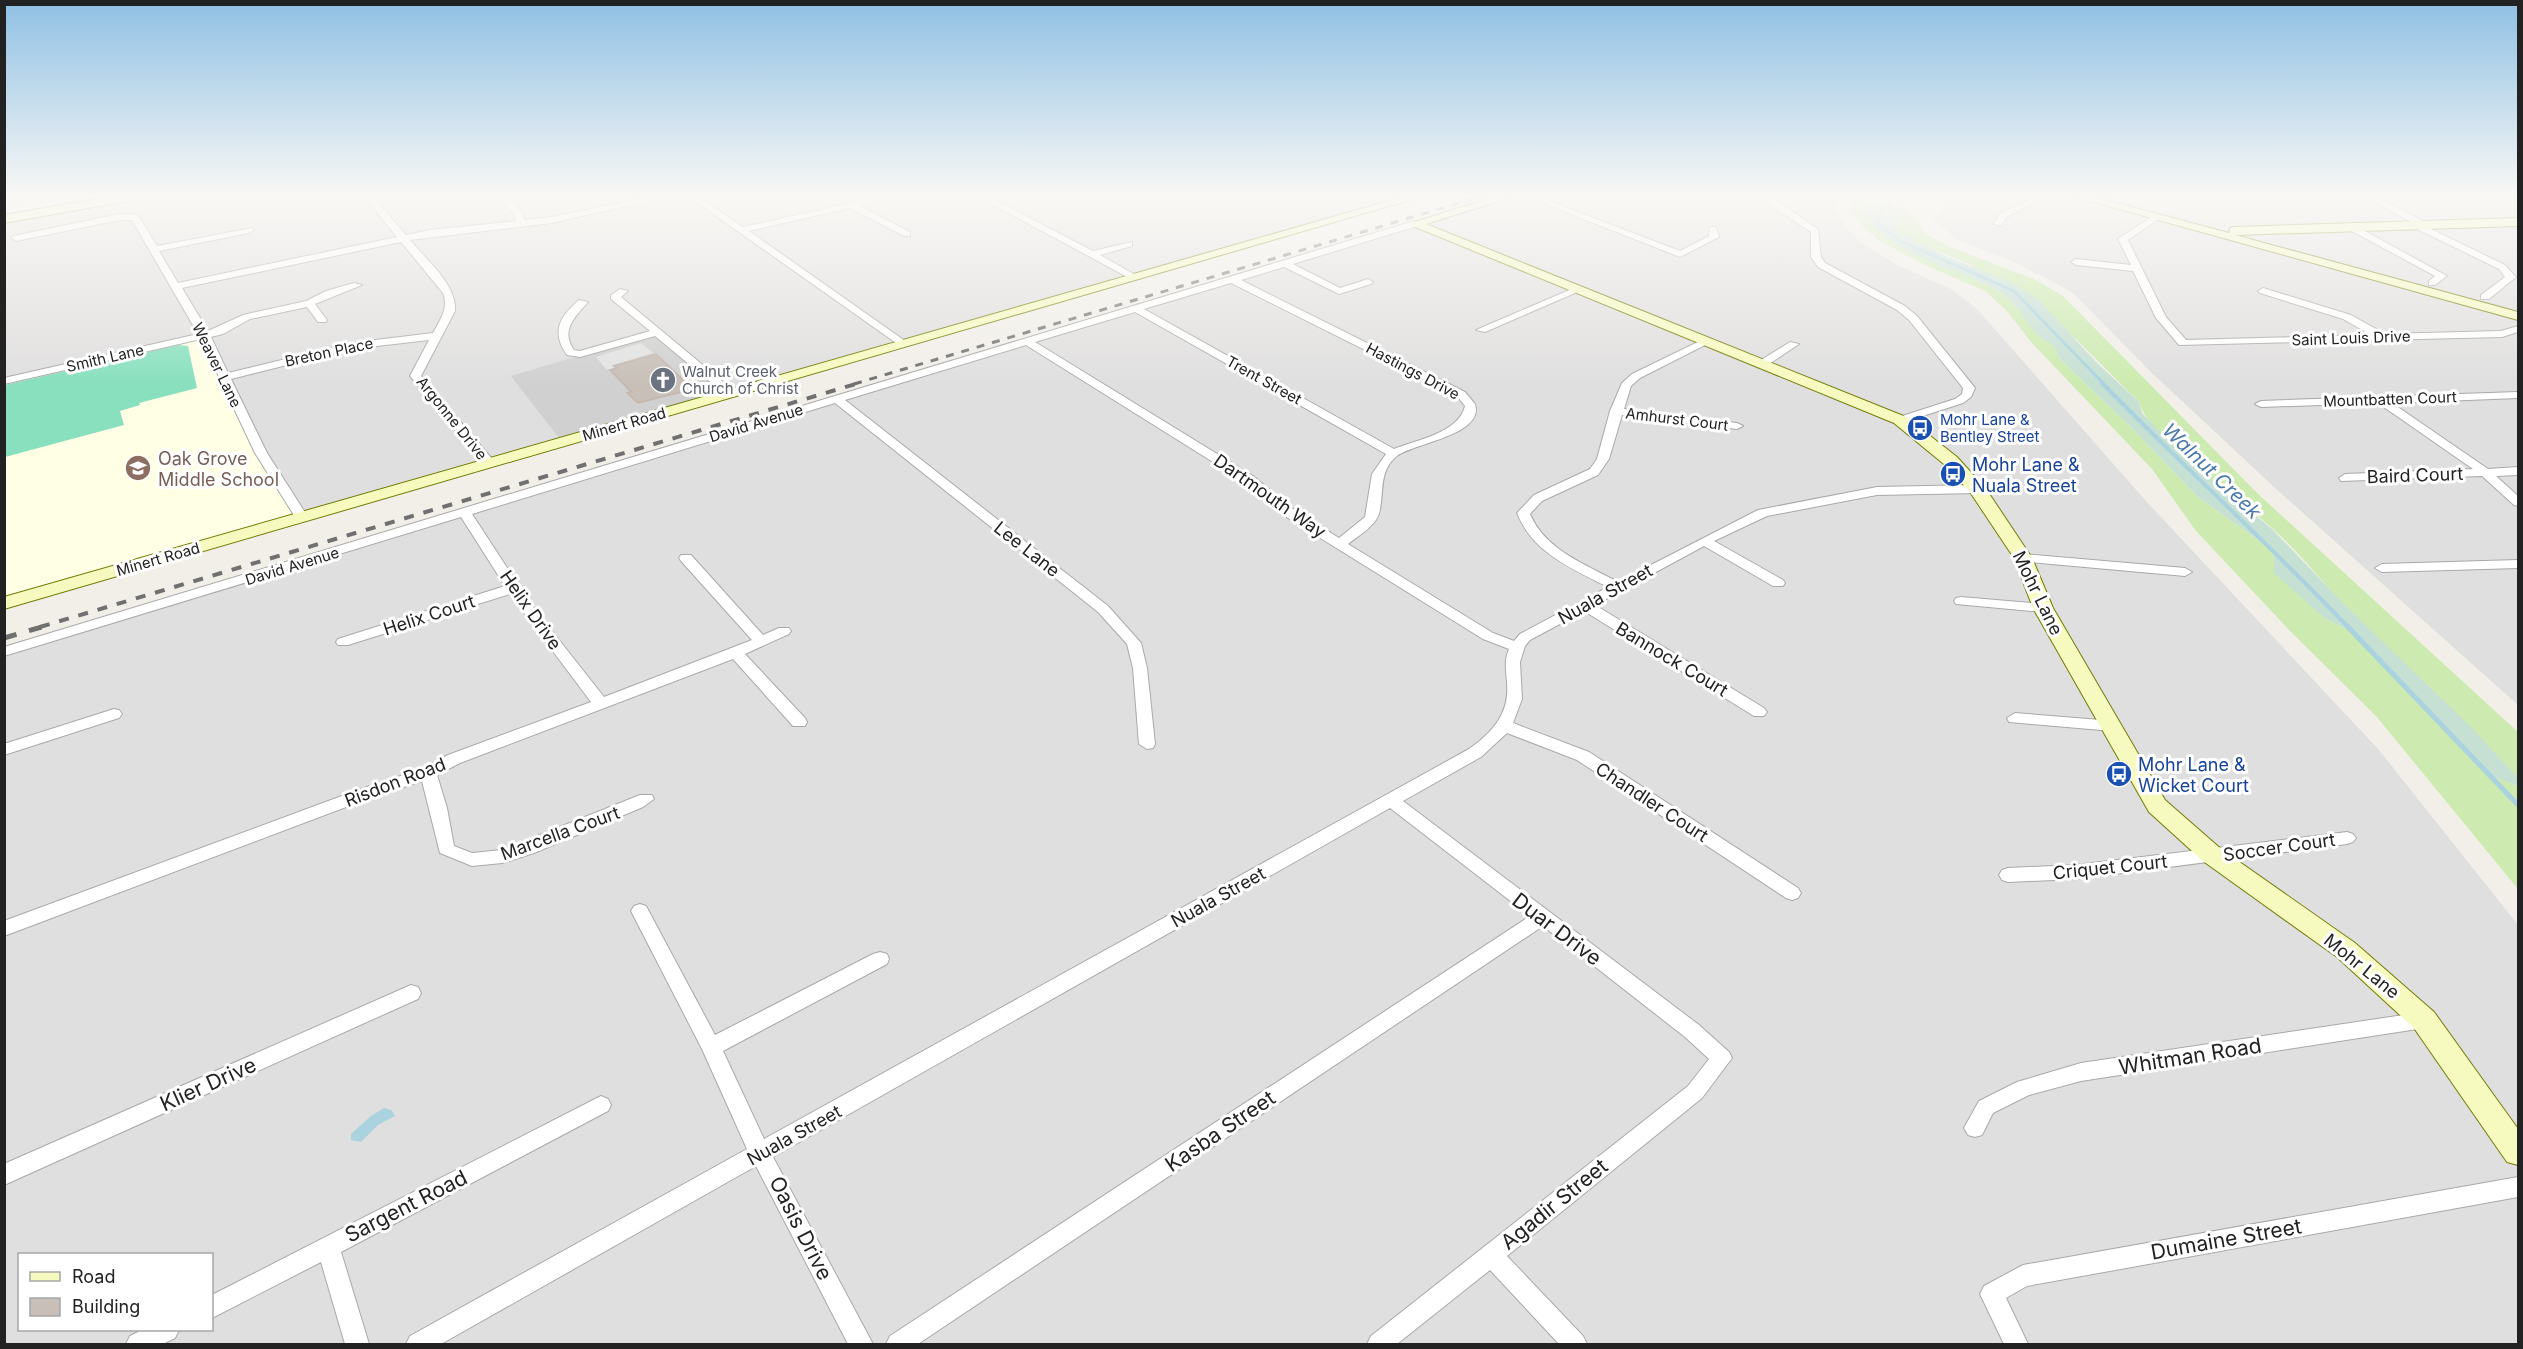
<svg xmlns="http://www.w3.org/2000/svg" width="2523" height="1349" font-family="Inter,sans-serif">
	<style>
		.residential { fill: #e0dfdf; fill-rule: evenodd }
		.education { fill: #ffffe5 }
		.religious { fill: #d0d0d0 }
		.grass { fill: #cdebb0 }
		.wetland { fill: #c6e0d4 }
		.pitch { fill: #88e0be }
		.parking { fill: #e2e2e2 }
		.water { fill: #aad3df }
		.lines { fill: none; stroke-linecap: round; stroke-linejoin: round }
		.stream-far2 { stroke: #aad3df; stroke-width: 3 }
		.stream-far1 { stroke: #aad3df; stroke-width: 4 }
		.stream { stroke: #aad3df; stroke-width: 5 }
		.building { fill: #c7bfb8; stroke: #c4b6ab; stroke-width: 1.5 }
		.street-casing { stroke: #a9a9a9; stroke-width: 2 }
		.secondary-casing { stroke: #707d05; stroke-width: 2 }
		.street { fill: #fff; fill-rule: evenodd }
		.secondary { fill: #f7fabf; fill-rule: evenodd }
		.rail-far2 { stroke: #707070; stroke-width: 3; stroke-dasharray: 8 8; stroke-linecap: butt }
		.rail-far1 { stroke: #707070; stroke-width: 4; stroke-dasharray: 10 10; stroke-linecap: butt }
		.rail { stroke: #707070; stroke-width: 5; stroke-dasharray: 13 13; stroke-linecap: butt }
		.labels { text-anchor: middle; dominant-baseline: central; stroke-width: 6; stroke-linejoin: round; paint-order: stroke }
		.far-street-label { font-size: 15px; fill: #222; stroke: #fff }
		.far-worship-label { font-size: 15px; fill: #5b616d; stroke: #fff; text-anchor: start }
		.far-transit-label { font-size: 15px; fill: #164399; stroke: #fff; text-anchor: start }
		.education-label { font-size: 18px; fill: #785e54; stroke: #fff; text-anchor: start }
		.transit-label { font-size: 18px; fill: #164399; stroke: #fff; text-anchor: start }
		.street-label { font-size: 18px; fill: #222; stroke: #fff }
		.water-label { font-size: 20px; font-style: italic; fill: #4a7aab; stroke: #fff }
		.near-street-label { font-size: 21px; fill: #222; stroke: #fff }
	</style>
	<rect width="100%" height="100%" fill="#f2efe9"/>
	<path class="residential" d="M 133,196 L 1418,196 L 302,517 L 5,381 L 4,219 Z
		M 1509,196 L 1838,196 L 1836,211 L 1847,229 L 1864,245 L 1899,266 L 1951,289 L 1977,309 L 2145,500 L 2379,750 L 2518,925 L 2518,1344 L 5,1344 L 5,652 ZM 20,1254 L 212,1254 L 212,1330 L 20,1330 Z
		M 1935,196 L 2518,196 L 2518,705 L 2274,487 L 2153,374 L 2072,292 L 2010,260 L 1958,240 L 1933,220 L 1953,200 Z"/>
	<path class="education" d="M 5,196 L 103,196 L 5,213 Z
		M 205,336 L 224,377 L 302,517 L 5,603 L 5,381 Z"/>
	<path class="religious" d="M 658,332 L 730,393 L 562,442 L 511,376 Z"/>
	<path class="grass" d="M 1849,199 L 1867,202 L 1867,212 L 1901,247 L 1988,285 L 2005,295 L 2029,320 L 2036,333 L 2056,346 L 2059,358 L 2131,427 L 2198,497 L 2274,551 L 2324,618 L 2355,633 L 2492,776 L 2518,786 L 2518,889 L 2376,716 L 2290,631 L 2196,531 L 2152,469 L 2031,342 L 2007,311 L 1985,291 L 1923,264 L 1880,241 L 1863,227 L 1852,213 Z
		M 1902,207 L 1916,218 L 1925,233 L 1945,245 L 2034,279 L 2063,296 L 2257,493 L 2518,732 L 2518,778 C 2463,717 2402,663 2345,605 C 2320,580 2299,552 2273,529 C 2241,500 2150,440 2139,402 L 2076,339 L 1969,264 L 1910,239 L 1894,229 Z"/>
	<path class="wetland" d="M 1867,202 L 1902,207 L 1895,229 L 1945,256 L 2011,282 L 2038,299 L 2096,362 L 2139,402 L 2142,413 L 2184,457 L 2272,529 L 2343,603 L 2473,729 L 2518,778 L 2518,786 L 2492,776 L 2355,633 L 2324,618 L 2274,573 L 2274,551 L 2198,497 L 2131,427 L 2059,358 C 2054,340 2046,344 2035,332 C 2025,320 2016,303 2002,293 C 1967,269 1866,253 1867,202 Z"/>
	<path class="pitch" d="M 178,345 L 188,346 L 197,388 L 139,403 L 140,405 L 120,411 L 124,425 L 5,457 L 5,385 Z"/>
	<path class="parking" d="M 40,196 L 82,196 L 19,207 L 10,207 L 7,201 Z
		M 641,343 L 653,353 L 612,365 L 614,368 L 607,370 L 596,357 Z"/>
	<path class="water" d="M 384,1108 L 391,1110 L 395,1116 L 378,1125 L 361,1142 L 351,1140 L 351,1134 L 371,1116 Z"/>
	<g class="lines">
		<path class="stream-far2" d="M 1895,196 L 1882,211 L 1877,223 L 1898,240 L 2014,291 L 2104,384"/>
		<path class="stream-far1" d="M 2102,383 C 2183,466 2269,544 2348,627"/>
		<path class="stream" d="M 2347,626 L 2518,805"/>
	</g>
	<path class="building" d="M 656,354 L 693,389 L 638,403 L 627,393 L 631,392 L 610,370 L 617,368 L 614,366 Z"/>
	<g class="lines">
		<g class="street-casing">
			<path id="street" d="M 364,196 L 372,196 L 406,235 L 430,230 L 516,221 L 514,214 L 497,196 L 505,196 L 521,211 L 525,220 L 551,217 L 656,196 L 671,196 L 551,223 L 410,240 C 426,260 457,284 455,311 L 421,376 L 493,460 L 493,466 L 485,466 L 410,376 L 429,340 L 351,349 L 231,379 L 267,453 L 308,517 L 307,520 L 297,520 L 255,453 L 201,339 L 4,384 L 4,378 L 198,334 L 132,220 L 120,220 L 16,241 L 11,238 L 13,236 L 120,214 L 138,215 L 157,246 L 252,228 L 254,230 L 249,233 L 159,251 L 178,283 L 397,237 ZM 401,242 L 443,293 C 449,308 440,320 433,333 L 351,343 L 228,373 L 211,337 L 223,334 L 250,319 L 307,307 L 318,322 L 326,322 L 327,320 L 315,304 L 362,285 L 354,283 L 326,291 L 306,301 L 243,315 L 208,331 L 182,288 Z
				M 688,196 L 697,196 L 743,227 L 882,196 L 896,196 L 860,206 L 910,232 L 910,236 L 904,236 L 850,208 L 749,231 L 908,343 L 899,345 Z
				M 977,196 L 987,196 L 1093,251 L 1132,242 L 1132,246 L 1100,255 L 1141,278 L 1133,280 Z
				M 1525,196 L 1536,196 L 1680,251 L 1709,236 L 1710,227 L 1716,227 L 1719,237 L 1680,257 Z
				M 1761,196 L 1770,196 L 1818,229 L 1821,257 L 1825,263 L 1905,306 L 1917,316 L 1975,388 L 1971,397 L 1963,403 L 1904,422 L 1896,422 L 1896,418 L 1955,399 L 1962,394 L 1963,388 L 1909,320 L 1897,310 L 1818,267 L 1811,257 L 1811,232 L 1774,208 Z
				M 2037,196 L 2047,196 L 2007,217 L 2001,226 L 1994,224 L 2001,213 Z
				M 2364,196 L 2374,196 L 2427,223 L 2427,227 L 2505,265 L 2516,277 L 2489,299 L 2481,299 L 2481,295 L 2505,277 L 2499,269 L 2415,228 L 2415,224 Z
				M 2156,214 L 2160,217 L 2159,219 L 2128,240 L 2166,317 L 2186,340 L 2371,335 L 2343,319 L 2260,293 L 2258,291 L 2263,288 L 2351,315 L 2385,334 L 2501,331 L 2518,326 L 2518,332 L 2502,337 L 2179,345 L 2156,318 L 2133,271 L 2076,265 L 2071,262 L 2076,259 L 2131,265 L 2118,239 Z
				M 1414,221 L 1418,224 L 1417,226 L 1293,264 L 1340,288 L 1368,279 L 1373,282 L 1371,284 L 1339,294 L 1284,267 L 1241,280 L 1465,392 L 1475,404 C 1485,435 1414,443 1397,456 C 1375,473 1387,502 1376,520 C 1370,529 1357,537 1348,544 L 1493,633 L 1514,641 L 1520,634 L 1608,587 C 1571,568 1533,553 1517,513 L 1534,495 L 1590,469 L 1597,459 L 1610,411 L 1622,383 L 1632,374 L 1702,340 L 1711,342 L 1640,378 L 1631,386 L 1624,409 L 1737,423 L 1743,426 L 1737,429 L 1622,415 L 1609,459 L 1598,475 L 1542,501 L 1530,514 C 1545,550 1585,564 1618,582 L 1758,510 L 1877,487 L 1977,485 L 1983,489 L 1977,493 L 1877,495 L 1767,516 L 1714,541 L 1783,580 L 1785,583 L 1783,586 L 1773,586 L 1704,546 L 1595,605 L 1764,708 L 1767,712 L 1764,716 L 1754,716 L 1584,611 L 1530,640 L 1525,646 L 1520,662 L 1522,699 L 1513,723 L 1589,752 L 1798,888 L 1801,893 L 1798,898 L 1792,900 L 1786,898 L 1577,760 L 1507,733 L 1481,757 L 1403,801 L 1699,1025 L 1729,1052 L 1732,1058 L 1702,1098 L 1507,1256 L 1583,1336 L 1587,1344 L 1559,1344 L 1490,1270 L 1397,1344 L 1367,1344 L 1371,1336 L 1688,1086 L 1709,1059 L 1685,1037 L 1543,926 L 918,1344 L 886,1344 L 890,1336 L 1530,916 L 1390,808 L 773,1157 L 873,1344 L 848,1344 L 756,1166 L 441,1344 L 406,1344 L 410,1336 L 747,1149 L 702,1049 L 631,911 L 634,906 L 640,904 L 646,906 L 715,1035 L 873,954 L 880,952 L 887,954 L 889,959 L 887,964 L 723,1051 L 764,1139 L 1469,749 C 1493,732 1510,713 1507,682 C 1506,670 1504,661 1509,649 L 1483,639 L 1280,513 L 1245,482 L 1026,345 L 845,400 L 1108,606 L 1141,643 L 1147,668 L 1155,744 L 1153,748 L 1147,749 L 1139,744 L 1133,668 L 1127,644 L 1098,612 L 835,403 L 472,514 L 530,603 L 604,697 L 752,640 L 681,561 L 679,558 L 681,555 L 691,555 L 763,635 L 779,628 L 789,628 L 791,631 L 789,634 L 745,654 L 805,718 L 807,722 L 805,726 L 793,726 L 733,659 L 460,763 L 437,775 L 447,808 L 454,846 L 472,853 L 502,850 L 640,795 L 652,795 L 654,799 L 643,807 L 534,853 L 502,863 L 472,866 L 440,853 L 422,781 L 370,798 L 4,936 L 4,921 L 358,790 L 422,769 L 448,755 L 591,702 L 510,594 L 348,645 L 338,645 L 336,642 L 338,639 L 505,586 L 461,517 L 4,656 L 4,647 ZM 1231,283 L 1457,396 L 1465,406 C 1459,433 1416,440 1394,449 L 1144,309 ZM 1135,312 L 1386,454 L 1372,474 L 1365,517 L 1339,538 L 1290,507 L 1253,476 L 1035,342 Z
				M 2348,225 L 2354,225 L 2447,276 L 2435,285 L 2429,285 L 2429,281 L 2435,276 L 2348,229 Z
				M 1574,288 L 1582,290 L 1485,332 L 1476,330 Z
				M 620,289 L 628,291 L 621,297 L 734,391 L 734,395 L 726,395 L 655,336 L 580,357 L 567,355 C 551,332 559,317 579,300 L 588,302 C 575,317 560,330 574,350 L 580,351 L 650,331 L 611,299 L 611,295 Z
				M 1790,342 L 1799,344 L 1766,366 L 1758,366 L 1758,362 Z
				M 2518,392 L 2518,398 L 2392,403 L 2488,469 L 2518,467 L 2518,475 L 2496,476 L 2518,496 L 2518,506 L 2514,505 L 2482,476 L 2341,481 L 2339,478 L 2345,474 L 2473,469 L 2378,403 L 2261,407 L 2255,404 L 2261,401 Z
				M 2023,554 L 2185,568 L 2192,572 L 2185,576 L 2018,561 L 2016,558 Z
				M 2518,560 L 2518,568 L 2382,572 L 2375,568 L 2382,564 Z
				M 1961,597 L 2043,604 L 2050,608 L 2043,612 L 1956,604 L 1954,601 L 1956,598 Z
				M 114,709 L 119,710 L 122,714 L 119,718 L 4,755 L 4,744 Z
				M 2015,713 L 2113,721 L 2121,726 L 2113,731 L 2009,722 L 2007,718 Z
				M 2347,832 L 2353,834 L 2356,838 L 2353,842 L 2347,844 L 2076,879 L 2008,882 L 2002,880 L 1999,875 L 2002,870 L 2008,868 L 2076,865 Z
				M 411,985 L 418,987 L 421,993 L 418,999 L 4,1185 L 4,1164 Z
				M 2424,1012 L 2431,1014 L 2434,1020 L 2431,1026 L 2424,1028 L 2081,1081 L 2029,1095 L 1993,1113 L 1982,1135 L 1975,1137 L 1968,1135 L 1964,1128 L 1979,1101 L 2017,1082 L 2081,1063 Z
				M 601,1096 L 608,1099 L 611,1105 L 608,1111 L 341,1252 L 369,1344 L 345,1344 L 321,1262 L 212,1318 L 212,1295 Z
				M 2518,1177 L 2518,1197 L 2027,1286 L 2006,1298 L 2028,1344 L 2004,1344 L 1980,1294 L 1984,1286 L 2023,1265 Z
				M 142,1330 L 179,1330 L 175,1338 L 163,1344 L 126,1344 L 130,1336 Z"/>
		</g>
		<g class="secondary-casing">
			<path id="secondary" d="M 115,196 L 139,196 L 133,200 L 4,223 L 4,215 Z
				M 1406,196 L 1424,196 L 4,609 L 4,597 Z
				M 1497,196 L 1515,196 L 1426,224 L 1906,417 L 1957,457 L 1986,489 L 2032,558 L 2053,608 L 2165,800 L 2221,849 L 2355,943 L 2434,1012 L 2518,1129 L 2518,1165 L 2507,1162 L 2414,1028 L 2337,957 L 2203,861 L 2149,812 L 2033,608 L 2014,558 L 1970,492 L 1945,465 L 1894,423 L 1408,224 Z
				M 2072,196 L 2090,196 L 2229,233 L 2230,228 L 2234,227 L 2518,218 L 2518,226 L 2235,235 L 2518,312 L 2518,320 Z"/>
		</g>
		<use href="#street" class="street"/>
		<use href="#secondary" class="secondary"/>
		<path class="rail-far2" d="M 854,384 L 1483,196"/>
		<path class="rail-far1" d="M 40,627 L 859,383"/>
		<path class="rail" d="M 4,638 L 45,626"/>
	</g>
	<linearGradient id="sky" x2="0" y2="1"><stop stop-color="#8fc0e4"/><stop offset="0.51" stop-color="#f9f8f5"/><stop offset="1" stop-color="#f9f8f5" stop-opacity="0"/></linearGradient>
	<rect width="2523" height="384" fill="url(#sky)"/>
	<defs>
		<g id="church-disc" transform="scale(1.35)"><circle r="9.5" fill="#6b7280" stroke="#fff"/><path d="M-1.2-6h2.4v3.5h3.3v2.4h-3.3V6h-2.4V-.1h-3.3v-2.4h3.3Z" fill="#fff"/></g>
		<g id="bus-disc" transform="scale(1.35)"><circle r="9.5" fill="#1a4fb4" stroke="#fff"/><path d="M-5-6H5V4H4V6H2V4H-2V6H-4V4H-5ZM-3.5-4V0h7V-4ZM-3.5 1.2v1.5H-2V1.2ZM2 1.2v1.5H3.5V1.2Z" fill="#fff"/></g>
		<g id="school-disc" transform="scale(1.35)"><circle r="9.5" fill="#8d6e63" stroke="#fff"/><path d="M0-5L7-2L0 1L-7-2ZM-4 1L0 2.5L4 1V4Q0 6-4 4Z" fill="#fff"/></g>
	</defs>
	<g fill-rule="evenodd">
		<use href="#church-disc" x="663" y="380"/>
		<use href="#bus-disc" x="1920" y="428"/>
		<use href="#school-disc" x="138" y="468"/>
		<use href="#bus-disc" x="1953" y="474"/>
		<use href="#bus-disc" x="2119" y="774"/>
	</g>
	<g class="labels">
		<g class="far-street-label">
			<text transform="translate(2351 338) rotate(-2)">Saint Louis Drive</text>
			<text transform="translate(329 352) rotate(-12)">Breton Place</text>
			<text transform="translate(105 358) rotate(-13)">Smith Lane</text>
			<text transform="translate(217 365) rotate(64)">Weaver Lane</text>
			<text transform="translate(1413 371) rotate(28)">Hastings Drive</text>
			<text transform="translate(1264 380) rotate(29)">Trent Street</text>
			<text transform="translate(2390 399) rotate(-2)">Mountbatten Court</text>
			<text transform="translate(452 418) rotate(51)">Argonne Drive</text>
			<text transform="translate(1677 419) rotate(7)">Amhurst Court</text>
			<text transform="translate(756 423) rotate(-17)">David Avenue</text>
			<text transform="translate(624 424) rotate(-16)">Minert Road</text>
			<text transform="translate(158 559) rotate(-16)">Minert Road</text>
			<text transform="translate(292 566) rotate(-17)">David Avenue</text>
		</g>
		<g class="far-worship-label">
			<text x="682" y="371">Walnut Creek<tspan x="682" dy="17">Church of Christ</tspan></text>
		</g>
		<g class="far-transit-label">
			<text x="1940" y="419">Mohr Lane &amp;<tspan x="1940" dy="17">Bentley Street</tspan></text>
		</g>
		<g class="education-label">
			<text x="158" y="458">Oak Grove<tspan x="158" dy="21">Middle School</tspan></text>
		</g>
		<g class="transit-label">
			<text x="1972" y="464">Mohr Lane &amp;<tspan x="1972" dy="21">Nuala Street</tspan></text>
			<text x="2138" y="764">Mohr Lane &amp;<tspan x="2138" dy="21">Wicket Court</tspan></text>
		</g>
		<g class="street-label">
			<text transform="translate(2415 475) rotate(-2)">Baird Court</text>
			<text transform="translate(1270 496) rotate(35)">Dartmouth Way</text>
			<text transform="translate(1027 549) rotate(38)">Lee Lane</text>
			<text transform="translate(2038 593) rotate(64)">Mohr Lane</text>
			<text transform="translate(1605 594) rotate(-29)">Nuala Street</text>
			<text transform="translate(531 610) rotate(55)">Helix Drive</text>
			<text transform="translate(429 615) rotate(-18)">Helix Court</text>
			<text transform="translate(1672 659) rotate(31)">Bannock Court</text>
			<text transform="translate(395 782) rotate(-21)">Risdon Road</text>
			<text transform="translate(1652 802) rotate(33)">Chandler Court</text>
			<text transform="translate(560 833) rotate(-20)">Marcella Court</text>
			<text transform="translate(2279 847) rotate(-8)">Soccer Court</text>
			<text transform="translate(2110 867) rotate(-6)">Criquet Court</text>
			<text transform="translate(1218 897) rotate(-29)">Nuala Street</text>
			<text transform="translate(2362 966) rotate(39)">Mohr Lane</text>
			<text transform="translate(794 1135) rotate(-29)">Nuala Street</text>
		</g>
		<g class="water-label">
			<text transform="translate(2212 471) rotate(44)">Walnut Creek</text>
		</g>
		<g class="near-street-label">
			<text transform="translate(1557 929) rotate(37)">Duar Drive</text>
			<text transform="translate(2190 1056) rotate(-9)">Whitman Road</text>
			<text transform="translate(208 1084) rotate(-24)">Klier Drive</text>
			<text transform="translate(1220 1131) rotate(-34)">Kasba Street</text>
			<text transform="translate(1554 1204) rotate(-39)">Agadir Street</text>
			<text transform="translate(406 1206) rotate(-27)">Sargent Road</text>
			<text transform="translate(801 1228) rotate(63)">Oasis Drive</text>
			<text transform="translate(2226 1239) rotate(-10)">Dumaine Street</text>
		</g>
	</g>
	<rect width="2523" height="1349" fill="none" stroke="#222222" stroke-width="12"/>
	<rect x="18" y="1253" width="195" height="78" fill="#ffffff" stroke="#a7a7a7" stroke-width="1.5"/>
	<rect x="30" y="1272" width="30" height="9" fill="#f7fabf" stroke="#a7a7a7" stroke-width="1.5"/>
	<text x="72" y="1283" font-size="18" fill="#222222">Road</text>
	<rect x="30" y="1298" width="30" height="18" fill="#c7bfb8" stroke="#a7a7a7" stroke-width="1.5"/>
	<text x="72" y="1313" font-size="18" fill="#222222">Building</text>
</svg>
